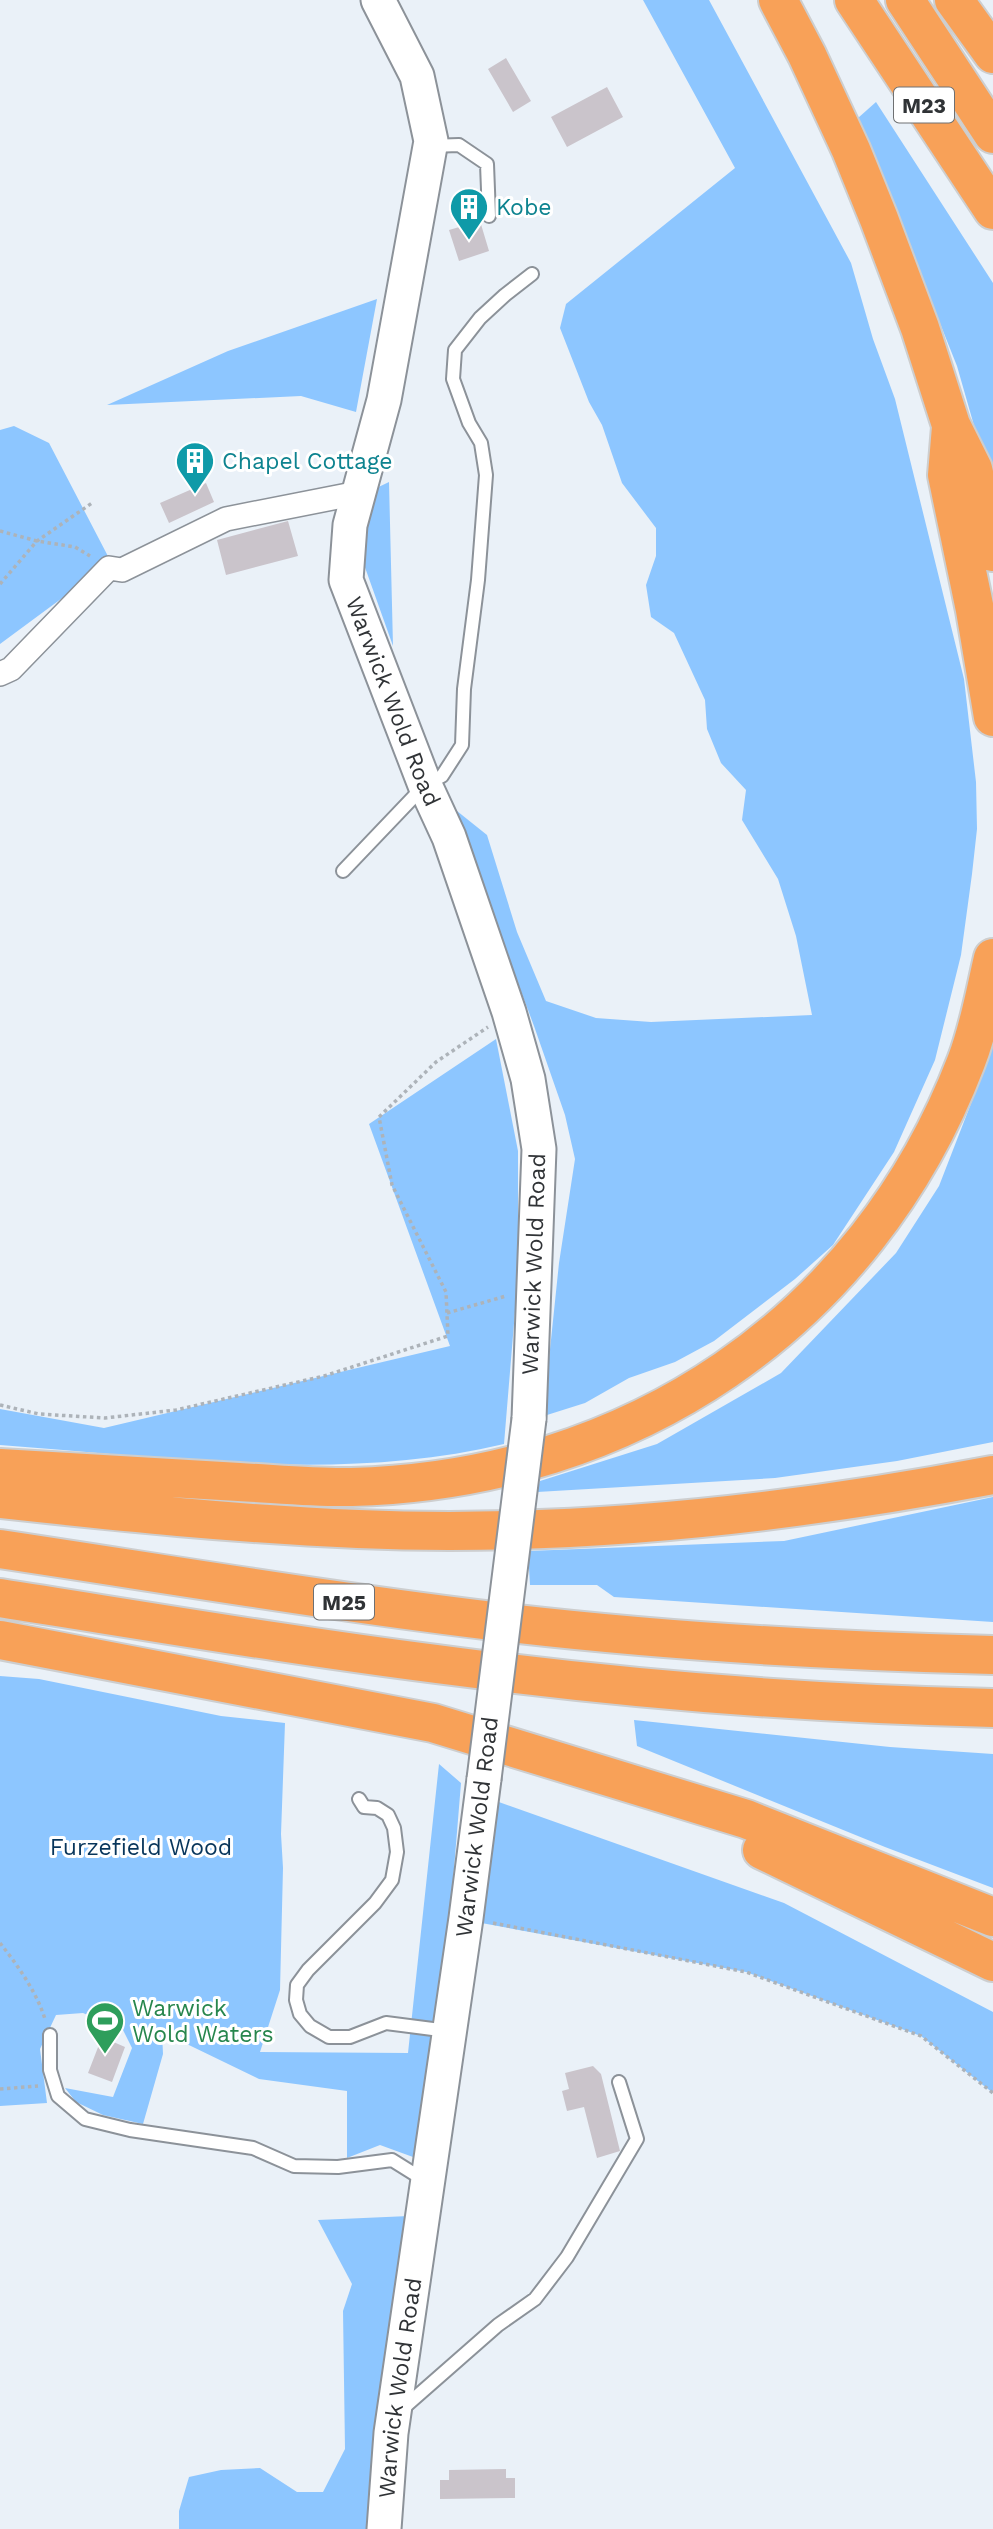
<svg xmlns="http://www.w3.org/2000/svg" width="993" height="2529" font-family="'Work Sans',sans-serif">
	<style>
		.green { fill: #8dc6ff }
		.building { fill: #cac4cb }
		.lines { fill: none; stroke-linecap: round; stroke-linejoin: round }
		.lane-casing { stroke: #8c9299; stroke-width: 16 }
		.street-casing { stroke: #8c9299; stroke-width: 26 }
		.secondary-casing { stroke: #8c9299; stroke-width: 37 }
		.highway-casing { stroke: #cdcecf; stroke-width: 42 }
		.path { stroke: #adb3b9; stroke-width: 3.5; stroke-dasharray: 3.5 3.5; stroke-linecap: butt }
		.lane { stroke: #fff; stroke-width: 12 }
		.street { stroke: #fff; stroke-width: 23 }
		.secondary { stroke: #fff; stroke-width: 33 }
		.highway { stroke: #f8a158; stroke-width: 38 }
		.secondary-bridge-casing { stroke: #8c9299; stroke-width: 37; stroke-linecap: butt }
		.secondary-bridge { stroke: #fff; stroke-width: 33 }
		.labels { text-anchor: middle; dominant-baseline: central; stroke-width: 6; stroke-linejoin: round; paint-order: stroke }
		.shield { fill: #fff; stroke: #6e7072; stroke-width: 2 }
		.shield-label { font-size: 21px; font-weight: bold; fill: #303336 }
		.culture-label { font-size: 23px; fill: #0d838f; stroke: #fff; text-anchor: start }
		.street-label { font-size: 23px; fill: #303336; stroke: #fff }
		.park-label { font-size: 23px; fill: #07355b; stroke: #fff }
		.leisure-label { font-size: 23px; fill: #27864d; stroke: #fff; text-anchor: start }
	</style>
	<rect width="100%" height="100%" fill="#eaf1f8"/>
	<path class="green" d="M 643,0 L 709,0 L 851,263 L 873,339 L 895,399 L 964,679 L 976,782 L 977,829 L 972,874 L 961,955 L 935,1060 L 894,1152 L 833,1245 L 795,1279 L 714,1341 L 675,1362 L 629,1378 L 585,1403 L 547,1415 L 549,1359 L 559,1263 L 575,1159 L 565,1115 L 534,1026 L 452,807 L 487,835 L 517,932 L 546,1001 L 596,1018 L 651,1022 L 812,1015 L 796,936 L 778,879 L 742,820 L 746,790 L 721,763 L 707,729 L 705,700 L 674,633 L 651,617 L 646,585 L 656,556 L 656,528 L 622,483 L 602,425 L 589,402 L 560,328 L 566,304 L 735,168 Z
		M 876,102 L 993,283 L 993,492 L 957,366 L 858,118 Z
		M 377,299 L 356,412 L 301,396 L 107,405 L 228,351 Z
		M 14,426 L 49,443 L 111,562 L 0,644 L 0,430 Z
		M 389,482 L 393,646 L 362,559 L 366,493 Z
		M 993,1036 L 993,1442 L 897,1461 L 775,1478 L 537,1492 L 540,1481 L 657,1444 L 781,1373 L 896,1253 L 939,1186 L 984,1070 Z
		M 496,1039 L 518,1151 L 518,1275 L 504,1444 C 342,1483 165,1457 0,1445 L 0,1409 L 104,1428 L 450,1346 L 369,1124 Z
		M 993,1497 L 993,1622 L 614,1597 L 597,1585 L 530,1585 L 528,1551 L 784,1541 Z
		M 0,1676 L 39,1679 L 221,1716 L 285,1723 L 281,1834 L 283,1868 L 280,1990 L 260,2052 L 408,2053 L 439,1764 L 461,1783 L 445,1979 L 413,2157 L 380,2145 L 347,2158 L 347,2091 L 259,2079 L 162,2032 L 163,2054 L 143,2124 L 103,2115 L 76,2102 L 65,2088 L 113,2097 L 132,2048 L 123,2030 L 83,2013 L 56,2015 L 40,2049 L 47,2103 L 0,2106 Z
		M 634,1720 L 890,1747 L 993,1754 L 993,1888 L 885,1847 L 637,1746 Z
		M 496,1801 L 784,1903 L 993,2012 L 993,2093 L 921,2036 L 746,1972 L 476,1922 Z
		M 409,2216 L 376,2415 L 366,2529 L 179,2529 L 179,2511 L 189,2477 L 221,2470 L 260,2468 L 297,2492 L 323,2492 L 345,2449 L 343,2311 L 352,2284 L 318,2220 Z"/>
	<path class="building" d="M 506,58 L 531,101 L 513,112 L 488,69 Z
		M 607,87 L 623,117 L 567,147 L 551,117 Z
		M 480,221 L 489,251 L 459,261 L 449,230 Z
		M 206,483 L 214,502 L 169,523 L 160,503 Z
		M 288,521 L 298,556 L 226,575 L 217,540 Z
		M 102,2037 L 125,2047 L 112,2082 L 88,2073 Z
		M 593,2066 L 601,2074 L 620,2151 L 597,2158 L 584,2107 L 567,2111 L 562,2091 L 569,2089 L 565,2073 Z
		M 506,2469 L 506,2478 L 515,2478 L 515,2498 L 440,2499 L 440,2480 L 449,2480 L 449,2470 Z"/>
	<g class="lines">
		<g class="lane-casing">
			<path id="lane" d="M 430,146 L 459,145 L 487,164 L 489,216
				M 343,871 L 425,785 L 442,776 L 462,745 L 464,689 L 478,580 L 486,475 L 481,443 L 469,423 L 453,379 L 455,350 L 480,318 L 505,295 L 532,274
				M 359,1799 L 364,1807 L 377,1808 L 388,1815 L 394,1828 L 397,1852 L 392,1880 L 375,1903 L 308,1970 L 297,1985 L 296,2000 L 300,2014 L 310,2026 L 329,2037 L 350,2037 L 386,2023 L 448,2031
				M 50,2035 L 50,2070 L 58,2096 L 85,2119 L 130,2130 L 253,2148 L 294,2166 L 338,2167 L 392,2160 L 424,2180
				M 400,2411 L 498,2325 L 535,2299 L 567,2257 L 637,2139 L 619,2082"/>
		</g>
		<g class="street-casing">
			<path id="street" d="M 0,674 L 11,669 L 109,568 L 122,570 L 226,519 L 358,493"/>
		</g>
		<g class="secondary-casing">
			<g id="secondary">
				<path id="s1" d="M 378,0 L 417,76 L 431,141 L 384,400 L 350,525 L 346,580 L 425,785 L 449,837 L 509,1012 L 528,1079 L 539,1149 L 529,1419"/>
				<path id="s2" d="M 384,2529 L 391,2433 L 466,1918 L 484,1779"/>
			</g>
		</g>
		<g class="highway-casing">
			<path id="highway" d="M 778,0 L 807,55 L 851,150 L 879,219 L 920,328 L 951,425 L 973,469 L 993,552
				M 854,0 L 993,210
				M 905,0 L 993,134
				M 954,0 L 993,54
				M 951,427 L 947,475 L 975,610 L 993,717
				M 0,1468 C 80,1472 159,1478 239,1482 C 277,1484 315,1488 352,1487 C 630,1480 866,1323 966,1062 C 979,1029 985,992 993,958
				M 0,1499 C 119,1512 238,1524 358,1529 C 570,1538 784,1515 993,1475
				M 0,1549 C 173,1575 345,1604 518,1624 C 676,1642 835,1651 993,1655
				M 0,1598 C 153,1622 306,1648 460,1667 C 637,1690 815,1704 993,1708
				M 0,1640 L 433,1723 L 746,1819 L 993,1917
				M 762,1850 L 993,1962"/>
		</g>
		<path class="path" d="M 0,531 L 37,541 L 75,547 L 90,556
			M 0,584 L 37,541 L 92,503
			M 447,1313 L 506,1296
			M 0,1405 L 39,1414 L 105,1418 L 176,1410 L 324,1376 L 448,1336 L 446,1292 L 392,1185 L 379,1117 L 436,1062 L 488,1027
			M 493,1923 L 746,1972 L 921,2036 L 993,2093
			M 0,1943 C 18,1966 36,1991 45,2019
			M 0,2089 L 38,2086"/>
		<use href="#lane" class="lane"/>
		<use href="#street" class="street"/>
		<use href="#secondary" class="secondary"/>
		<use href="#highway" class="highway"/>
		<g class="secondary-bridge-casing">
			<path id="secondary-bridge" d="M 484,1779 L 529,1419"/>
		</g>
		<use href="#secondary-bridge" class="secondary-bridge"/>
	</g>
	<defs>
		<g id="building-pin" transform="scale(2.0125)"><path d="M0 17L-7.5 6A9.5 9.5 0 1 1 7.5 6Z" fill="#0f9aa8" stroke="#fff"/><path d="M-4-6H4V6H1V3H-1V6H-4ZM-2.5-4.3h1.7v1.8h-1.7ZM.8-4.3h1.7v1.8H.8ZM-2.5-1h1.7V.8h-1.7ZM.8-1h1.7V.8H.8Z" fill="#fff"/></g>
		<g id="stadium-pin" transform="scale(2.0125)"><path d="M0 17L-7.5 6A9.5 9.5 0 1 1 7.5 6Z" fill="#2e9e5b" stroke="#fff"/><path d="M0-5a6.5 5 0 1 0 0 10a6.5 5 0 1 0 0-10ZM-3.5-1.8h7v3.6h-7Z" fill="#fff"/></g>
	</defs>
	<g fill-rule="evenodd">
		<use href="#building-pin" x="469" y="207"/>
		<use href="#building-pin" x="195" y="461"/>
		<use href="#stadium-pin" x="105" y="2021"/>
	</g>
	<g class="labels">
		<g class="shield">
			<rect x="894" y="87.5" width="60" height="35" rx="5"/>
			<rect x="314" y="1584.5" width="60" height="35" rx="5"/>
		</g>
		<g class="shield-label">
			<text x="924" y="105">M23</text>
			<text x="344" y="1602">M25</text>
		</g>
		<g class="culture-label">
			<text x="496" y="207">Kobe</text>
			<text x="222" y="461">Chapel Cottage</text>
		</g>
		<g class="street-label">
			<text stroke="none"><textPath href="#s1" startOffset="730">Warwick Wold Road</textPath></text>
			<text transform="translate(534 1264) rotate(-88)">Warwick Wold Road</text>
			<text transform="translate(477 1827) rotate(-83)">Warwick Wold Road</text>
			<text stroke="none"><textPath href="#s2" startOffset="142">Warwick Wold Road</textPath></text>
		</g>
		<g class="park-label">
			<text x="141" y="1847">Furzefield Wood</text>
		</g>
		<g class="leisure-label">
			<text x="132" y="2008">Warwick<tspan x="132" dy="26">Wold Waters</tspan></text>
		</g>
	</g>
</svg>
